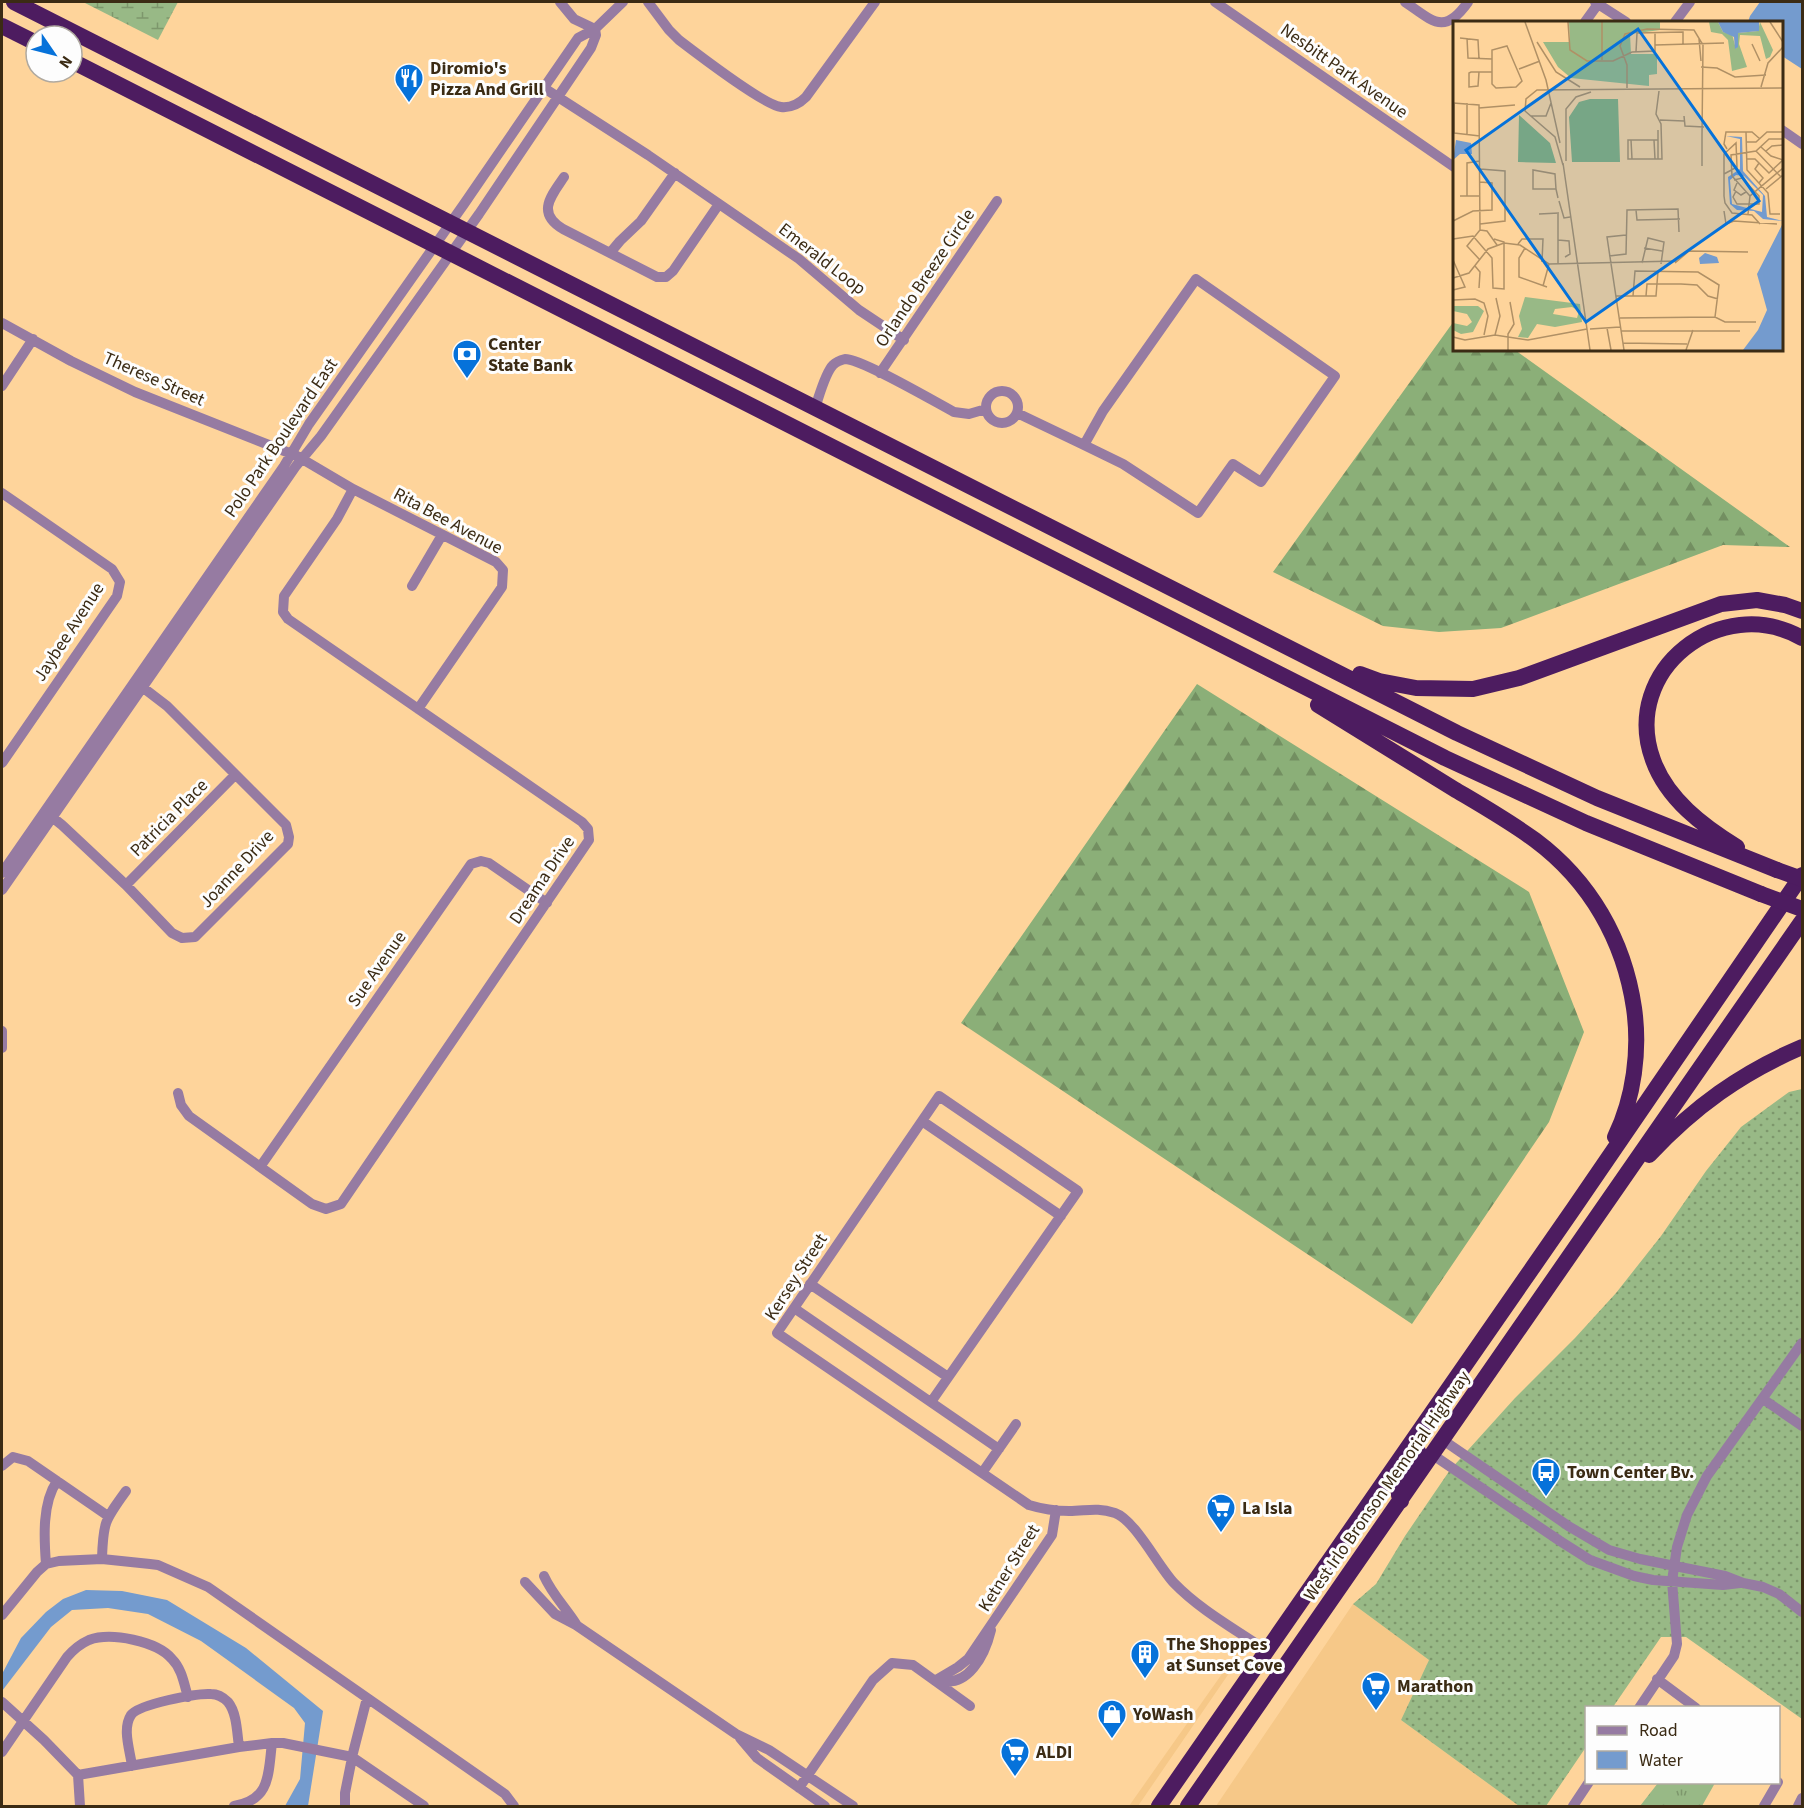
<svg xmlns="http://www.w3.org/2000/svg" width="1804" height="1808" font-family="'Source Sans 3',sans-serif">
	<style>
		.built { fill: #f6c888 }
		.grass { fill: url(#grass-dots) }
		.forest { fill: url(#forest-firs) }
		.wetland { fill: url(#wetland-marsh) }
		.park { fill: url(#park-tufts) }
		.water { fill: #749bce }
		.lines { fill: none; stroke-linecap: round; stroke-linejoin: round }
		.minor { stroke: #967ba2; stroke-width: 10 }
		.trunk { stroke: #4d1c60; stroke-width: 16 }
		.trunk-bridge { stroke: #4d1c60; stroke-width: 16 }
		.labels { text-anchor: middle; dominant-baseline: central; stroke-width: 6; stroke-linejoin: round; paint-order: stroke }
		.poi-label { font-size: 18px; font-weight: bold; fill: #3b2b14; stroke: #fdfdfd; text-anchor: start }
		.street-label { font-size: 18px; fill: #3b2b14; stroke: #fdfdfd }
		.inset-road { fill: none; stroke: #b09065; stroke-width: 1.5 }
		.view { fill: #0672da; fill-opacity: 0.15; stroke: #0672da; stroke-width: 3 }
		.inset-edge { fill: none; stroke: #3b2b14; stroke-width: 3 }
	</style>
	<defs>
		<pattern id="grass-dots" width="8" height="8" patternUnits="userSpaceOnUse" patternTransform="scale(1.5)"><rect width="8" height="8" fill="#98b986"/><path d="M2 2h.1M6 6h.1" fill="none" stroke="#7d976c" stroke-width="1.8" stroke-linecap="round"/></pattern>
		<pattern id="forest-firs" width="22" height="20" patternUnits="userSpaceOnUse" patternTransform="scale(1.5)"><rect width="22" height="20" fill="#8baf78"/><path d="M5 1l3.5 6h-7zM16 11l3.5 6h-7z" fill="#738f61"/></pattern>
		<pattern id="wetland-marsh" width="20" height="14" patternUnits="userSpaceOnUse" patternTransform="scale(1.5)"><rect width="20" height="14" fill="#98b986"/><path d="M1 5h8M5 5V1M11 12h8M15 12V8" fill="none" stroke="#7d976c"/></pattern>
		<pattern id="park-tufts" width="24" height="20" patternUnits="userSpaceOnUse" patternTransform="scale(1.5)"><rect width="24" height="20" fill="#98b986"/><path d="M3 7l-1-3M5 7V3M7 7l1-3M15 17l-1-3M17 17v-4M19 17l1-3" fill="none" stroke="#7d976c"/></pattern>
	</defs>
	<rect width="100%" height="100%" fill="#fed49b"/>
	<path class="built" d="M 1353,1604 L 1429,1660 L 1401,1720 L 1519,1806 L 1216,1806 Z
		M 1243,1644 L 1247,1647 L 1138,1806 L 1129,1806 Z"/>
	<path class="grass" d="M 1802,1089 L 1802,1719 L 1686,1637 L 1661,1637 L 1613,1707 L 1586,1708 L 1586,1747 L 1546,1806 L 1519,1806 L 1401,1720 L 1429,1660 L 1353,1604 L 1376,1584 L 1405,1536 L 1450,1470 L 1515,1398 L 1575,1338 L 1616,1293 L 1661,1236 L 1706,1171 L 1741,1127 L 1789,1092 Z"/>
	<path class="forest" d="M 1454,321 L 1454,350 L 1515,350 L 1790,547 L 1723,545 L 1501,628 L 1439,632 L 1383,626 L 1273,572 Z
		M 1197,684 L 1529,892 L 1584,1032 L 1549,1122 L 1412,1324 L 961,1023 Z"/>
	<path class="wetland" d="M 83,2 L 178,2 L 158,40 Z"/>
	<path class="park" d="M 1658,1783 L 1658,1782 L 1715,1783 L 1702,1806 L 1640,1806 Z"/>
	<path class="water" d="M 1760,2 L 1802,2 L 1802,69 L 1782,56 L 1782,22 L 1748,22 L 1750,16 Z
		M 86,1590 L 122,1591 L 167,1600 L 246,1648 L 323,1711 L 308,1806 L 285,1806 L 300,1779 L 305,1723 L 294,1708 L 201,1641 L 148,1614 L 108,1608 L 72,1610 L 51,1627 L 2,1691 L 2,1674 L 21,1638 L 46,1612 L 63,1599 Z"/>
	<g class="lines">
		<path class="minor" d="M 560,2 L 574,19 L 595,29
			M 648,2 L 669,30 L 679,40 C 696,53 764,105 781,107 C 791,108 799,104 806,97 L 875,2
			M 1215,2 L 1454,167
			M 1405,2 C 1433,21 1444,36 1468,2
			M 1595,2 L 1626,22
			M 1585,22 L 1598,4
			M 1675,22 L 1690,2
			M 544,88 L 648,155 L 799,259 L 859,310 L 904,340
			M 1782,130 L 1802,144
			M 564,177 C 551,196 536,213 563,229 L 657,277 L 666,277 L 673,271 L 719,204
			M 610,253 L 620,241 L 641,221 L 675,173
			M 2,323 L 71,361 L 135,392 L 297,456 L 353,489 L 496,562 L 503,570 L 502,587 L 418,709
			M 880,373 L 997,201
			M 2,386 L 33,339
			M986 407a16 16 0 1 1 32 0a16 16 0 1 1-32 0Z
			M 815,408 C 819,397 825,373 833,365 C 836,362 841,360 845,359 C 862,359 935,402 954,412 L 969,414 L 986,409
			M 1017,413 L 1084,445 L 1103,411 L 1196,279 L 1335,376 L 1261,482 L 1233,464 L 1198,513 L 1123,464 L 1084,445
			M 2,493 L 112,569 L 120,582 L 117,596 L 2,763
			M 412,586 L 442,535
			M 47,813 L 62,825 L 126,885 L 172,933 L 182,938 L 195,937 L 288,844 L 289,837 L 286,825 L 167,706 L 137,683
			M 2,873 L 284,466 L 309,424 L 464,204 L 578,38 L 595,29
			M 126,885 L 235,775
			M 2,890 L 296,466 L 321,436 L 479,214 L 591,48 L 596,35 L 595,29 L 623,2
			M 2,1031 L 2,1048
			M 178,1093 L 181,1105 L 189,1116 L 312,1204 L 326,1209 L 341,1204 L 589,840 L 588,829 L 582,822 L 288,619 L 283,612 L 284,596 L 337,519 L 353,489
			M 922,1121 L 1061,1216
			M 260,1167 L 471,864 L 481,861 L 489,863 L 547,903
			M 810,1284 L 948,1377
			M 794,1308 L 999,1449
			M 1763,1399 L 1802,1426
			M 931,1402 L 1078,1191 L 939,1096 L 777,1333 L 1029,1505 C 1042,1509 1055,1511 1069,1511 C 1087,1511 1096,1507 1115,1513 C 1135,1520 1158,1566 1174,1583 C 1200,1610 1235,1629 1267,1651
			M 1443,1440 L 1570,1527 L 1609,1550 L 1640,1559 L 1725,1576 L 1743,1583 L 1763,1587 L 1779,1594 L 1802,1612
			M 1433,1455 L 1560,1541 L 1590,1560 L 1634,1576 L 1653,1580 L 1723,1585 L 1740,1583
			M 2,1466 L 13,1457 L 28,1461 L 108,1516
			M 982,1473 L 1016,1424
			M 102,1559 C 103,1522 105,1520 126,1491
			M 46,1564 C 44,1538 42,1503 57,1481
			M 544,1576 C 552,1594 566,1608 576,1624
			M 525,1582 L 555,1614 L 576,1625 L 736,1734 L 769,1750 L 853,1806
			M 2,1615 L 37,1572 L 46,1564 L 59,1561 L 102,1559 L 150,1564 L 158,1565 L 208,1587 L 505,1794 L 514,1806
			M 1657,1679 L 1696,1708
			M 936,1680 L 958,1667 L 968,1659 L 1052,1535 L 1056,1510
			M 938,1680 C 968,1689 985,1655 991,1630
			M 2,1702 L 44,1740 L 78,1775 L 80,1806
			M 1639,1708 L 1674,1656 L 1677,1644 L 1672,1581 L 1677,1547 L 1687,1515 L 1707,1476 L 1802,1343
			M 740,1738 L 757,1758 L 825,1806
			M 2,1752 L 67,1657 C 73,1650 80,1644 89,1640 C 111,1632 157,1641 172,1659 C 182,1669 184,1684 188,1697
			M 132,1766 C 130,1750 122,1729 131,1715 C 139,1704 197,1693 211,1694 C 217,1694 223,1697 228,1702 C 237,1713 237,1733 239,1747
			M 78,1775 L 239,1747 L 272,1743 L 283,1743 L 352,1757 L 424,1806
			M 799,1788 L 873,1680 L 892,1663 L 913,1665 L 970,1706
			M 234,1806 C 271,1800 268,1774 272,1743
			M 345,1806 L 345,1793 L 353,1753 L 367,1698
			M 1573,1806 L 1589,1782
			M 1764,1806 L 1778,1782
			M 1798,1806 L 1802,1798"/>
		<path class="trunk" d="M 14,2 L 1457,733 L 1597,798 L 1777,870
			M 2,26 L 36,43
			M 72,61 L 1445,758 L 1586,823 L 1761,894
			M 1360,674 L 1379,681 L 1416,688 L 1473,689 L 1519,678 L 1721,604 L 1757,600 L 1785,605 L 1802,611
			M 1318,705 C 1363,733 1408,761 1454,789 C 1481,805 1509,821 1535,840 C 1590,881 1624,940 1634,1008 C 1640,1050 1634,1098 1615,1137
			M 1737,847 C 1703,826 1667,799 1653,760 C 1620,670 1721,592 1802,638
			M 1649,1155 C 1694,1107 1741,1073 1802,1047
			M 1401,1501 C 1392,1482 1408,1467 1418,1451
			M 1159,1806 L 1574,1208 L 1802,875
			M 1188,1806 L 1802,921"/>
		<path class="trunk-bridge" d="M 1777,870 L 1802,879
			M 1761,894 L 1802,909"/>
	</g>
	<defs>
		<g id="restaurant-pin" transform="scale(1.5)"><path d="M0 17L-7.5 6A9.5 9.5 0 1 1 7.5 6Z" fill="#0672da" stroke="#fdfdfd"/><path d="M-5-6h1v4h1v-4h1v4h1v-4h1v5L-1.5 .5V6h-2V.5L-5-1ZM5-6V6H3V1.5H1.5Q1.5-4 5-6Z" fill="#fff"/></g>
		<g id="bank-pin" transform="scale(1.5)"><path d="M0 17L-7.5 6A9.5 9.5 0 1 1 7.5 6Z" fill="#0672da" stroke="#fdfdfd"/><path d="M-6-4H6V4H-6ZM0-2.3a2.3 2.3 0 1 0 0 4.6a2.3 2.3 0 1 0 0-4.6Z" fill="#fff"/></g>
		<g id="bus-pin" transform="scale(1.5)"><path d="M0 17L-7.5 6A9.5 9.5 0 1 1 7.5 6Z" fill="#0672da" stroke="#fdfdfd"/><path d="M-5-6H5V4H4V6H2V4H-2V6H-4V4H-5ZM-3.5-4V0h7V-4ZM-3.5 1.2v1.5H-2V1.2ZM2 1.2v1.5H3.5V1.2Z" fill="#fff"/></g>
		<g id="supermarket-pin" transform="scale(1.5)"><path d="M0 17L-7.5 6A9.5 9.5 0 1 1 7.5 6Z" fill="#0672da" stroke="#fdfdfd"/><path d="M-6-5.5h2.5l.6 2H6L4.5 2H-2.5L-4.4-4H-6ZM-1.5 3.2a1.3 1.3 0 1 0 .1 0ZM3 3.2a1.3 1.3 0 1 0 .1 0Z" fill="#fff"/></g>
		<g id="building-pin" transform="scale(1.5)"><path d="M0 17L-7.5 6A9.5 9.5 0 1 1 7.5 6Z" fill="#0672da" stroke="#fdfdfd"/><path d="M-4-6H4V6H1V3H-1V6H-4ZM-2.5-4.3h1.7v1.8h-1.7ZM.8-4.3h1.7v1.8H.8ZM-2.5-1h1.7V.8h-1.7ZM.8-1h1.7V.8H.8Z" fill="#fff"/></g>
		<g id="shop-pin" transform="scale(1.5)"><path d="M0 17L-7.5 6A9.5 9.5 0 1 1 7.5 6Z" fill="#0672da" stroke="#fdfdfd"/><path d="M-5-2.5h2.3a2.7 3.5 0 0 1 5.4 0H5L5.5 6h-11ZM-1.5-2.5h3a1.5 2.3 0 0 0-3 0Z" fill="#fff"/></g>
	</defs>
	<g fill-rule="evenodd">
		<use href="#restaurant-pin" x="409" y="78"/>
		<use href="#bank-pin" x="467" y="354"/>
		<use href="#bus-pin" x="1546" y="1472"/>
		<use href="#supermarket-pin" x="1221" y="1508"/>
		<use href="#building-pin" x="1145" y="1654"/>
		<use href="#supermarket-pin" x="1376" y="1686"/>
		<use href="#shop-pin" x="1112" y="1714"/>
		<use href="#supermarket-pin" x="1015" y="1752"/>
	</g>
	<g class="labels">
		<g class="poi-label">
			<text x="430" y="68">Diromio's<tspan x="430" dy="21">Pizza And Grill</tspan></text>
			<text x="488" y="344">Center<tspan x="488" dy="21">State Bank</tspan></text>
			<text x="1567" y="1472">Town Center Bv.</text>
			<text x="1242" y="1508">La Isla</text>
			<text x="1166" y="1644">The Shoppes<tspan x="1166" dy="21">at Sunset Cove</tspan></text>
			<text x="1397" y="1686">Marathon</text>
			<text x="1133" y="1714">YoWash</text>
			<text x="1036" y="1752">ALDI</text>
		</g>
		<g class="street-label">
			<text transform="translate(1344 71) rotate(35)">Nesbitt Park Avenue</text>
			<text transform="translate(822 259) rotate(38)">Emerald Loop</text>
			<text transform="translate(925 278) rotate(-56)">Orlando Breeze Circle</text>
			<text transform="translate(154 379) rotate(24)">Therese Street</text>
			<text transform="translate(281 438) rotate(-56)">Polo Park Boulevard East</text>
			<text transform="translate(448 521) rotate(28)">Rita Bee Avenue</text>
			<text transform="translate(69 632) rotate(-57)">Jaybee Avenue</text>
			<text transform="translate(169 818) rotate(-45)">Patricia Place</text>
			<text transform="translate(237 869) rotate(-47)">Joanne Drive</text>
			<text transform="translate(542 880) rotate(-56)">Dreama Drive</text>
			<text transform="translate(377 969) rotate(-55)">Sue Avenue</text>
			<text transform="translate(796 1277) rotate(-57)">Kersey Street</text>
			<text transform="translate(1387 1486) rotate(-55)">West Irlo Bronson Memorial Highway</text>
			<text transform="translate(1009 1568) rotate(-58)">Ketner Street</text>
		</g>
	</g>
	<g transform="translate(1453 21)">
		<rect width="330" height="330" fill="#fed49b"/>
		<path d="M 116,1 L 207,1 L 207,9 L 177,13 L 178,33 L 204,33 L 204,53 L 196,54 L 196,65 L 118,57 L 105,46 L 90,21 L 117,21 Z" fill="#98b986"/>
		<path d="M 137,78 L 165,78 L 167,141 L 119,141 L 116,96 L 126,81 ZM 66,94 L 97,122 L 103,142 L 65,141 Z" fill="#8baf78"/>
		<path d="M 256,1 L 265,1 L 270,11 L 279,13 L 283,28 L 285,12 L 305,10 L 307,1 L 320,29 L 317,36 L 313,38 L 307,15 L 287,14 L 286,23 L 294,46 L 279,50 L 275,19 L 269,13 L 258,11 ZM 72,276 L 127,283 L 129,301 L 102,306 L 84,303 L 75,317 L 65,316 L 69,308 L 66,295 ZM 119,286 L 126,290 L 124,297 L 100,293 L 102,288 ZM 0,285 L 25,285 L 31,290 L 20,311 L 8,313 L 0,309 L 0,302 L 14,305 L 19,301 L 14,293 L 0,290 Z" fill="#98b986" fill-rule="evenodd"/>
		<path d="M 265,1 L 306,1 L 306,10 L 285,12 L 285,26 L 282,28 L 281,16 L 270,11 ZM 273,115 L 289,116 L 290,150 L 312,175 L 314,196 L 330,200 L 310,198 L 301,190 L 284,189 L 277,183 L 275,156 L 287,148 L 287,118 ZM 283,154 L 291,155 L 310,174 L 309,191 L 279,183 L 277,159 ZM 3,119 L 18,122 L 19,133 L 7,133 L 0,139 ZM 330,202 L 330,329 L 290,329 L 305,309 L 314,289 L 304,253 ZM 252,232 L 264,236 L 266,242 L 247,243 L 246,237 Z" fill="#749bce" fill-rule="evenodd"/>
		<path class="inset-road" d="M 72,1 L 93,59 L 107,122M 115,1 L 117,29 L 134,40 L 160,40 L 179,31 L 202,30 L 202,11M 149,1 L 149,39M 317,1 L 330,21M 7,17 L 25,19 L 26,38M 14,17 L 15,37 L 39,38M 246,18 L 248,40M 84,21 L 103,51 L 127,66M 299,23 L 307,40M 202,24 L 271,22M 54,25 L 69,60 L 63,66 L 43,67 L 39,63 L 39,29 ZM 183,31 L 184,12 L 230,11 L 230,24M 248,46 L 264,47 L 282,56 L 313,54M 66,48 L 87,40M 26,51 L 25,65 L 16,66 L 16,52 L 18,51 L 39,51M 308,66 L 315,42 L 330,26M 174,67 L 174,44 L 167,25 L 172,13 L 194,8 L 241,9 L 250,24 L 249,115M 0,82 L 26,84 L 27,209 L 14,225 L 27,239M 1,82 L 1,112M 14,82 L 14,114M 26,87 L 62,84M 78,95 L 93,95 L 98,82M 231,95 L 232,105 L 251,106M 207,99 L 231,100M 205,109 L 205,138M 293,111 L 294,149 L 315,172 L 317,193 L 327,193M 1,112 L 27,115M 178,119 L 179,138M 201,119 L 202,138M 205,119 L 175,119 L 175,138 L 209,138 L 208,103 L 203,93 L 206,70M 293,121 L 303,121 L 314,111 L 330,111M 308,126 L 318,135 L 330,139M 274,128 L 271,123 L 273,111 L 299,111 L 307,118M 303,130 L 328,156M 313,130 L 319,125 L 330,124M 293,138 L 302,138 L 316,152 L 330,139M 113,140 L 113,88 L 123,76 L 138,71M 110,142 L 137,329M 306,142 L 302,148 L 310,157 L 306,162M 110,144 L 102,116 L 72,90 L 73,78 L 84,69 L 330,67M 249,145 L 249,113M 27,148 L 52,150 L 52,200 L 27,203M 271,153 L 284,146 L 283,122 L 271,133 L 271,175 L 272,182 L 279,192 L 299,194 L 307,203M 281,159 L 289,157 L 306,175 L 306,183 L 284,183 L 280,176 L 283,170M 284,162 L 281,169 L 288,174 L 293,171M 103,168 L 102,153 L 80,149 L 80,168 L 103,168 L 105,177M 313,168 L 330,154M 7,175 L 27,175M 14,175 L 14,142 L 27,140M 297,175 L 279,155 L 278,134 L 303,130 L 316,118 L 330,118M 106,180 L 111,197 L 117,196M 183,189 L 184,199 L 227,198M 271,190 L 273,203 L 281,200 L 324,203M 86,193 L 106,192M 295,193 L 297,175 L 330,147M 0,200 L 20,190 L 39,189 L 39,162 L 27,161M 27,209 L 34,210 L 44,224M 0,218 L 20,215 L 39,237 L 40,267 L 51,268 L 51,221 L 41,218M 105,219 L 116,220 L 117,233 L 112,236M 65,223 L 69,218 L 90,218 L 89,241M 72,227 L 66,237 L 66,256 L 94,266M 191,227 L 209,230M 156,235 L 173,233 L 174,189 L 225,188 L 226,211M 0,239 L 12,266 L 0,269M 105,242 L 105,192M 189,242 L 195,217 L 211,221 L 208,243M 222,242 L 236,230 L 295,231M 22,245 L 27,251 L 26,267M 0,257 L 16,252 L 35,228 L 51,222 L 67,224 L 96,243 L 224,240M 90,265 L 96,243M 163,275 L 203,275 L 205,250M 180,275 L 182,250 L 245,251 L 266,264 L 262,296M 193,275 L 194,263 L 228,263 L 244,264 L 255,275 L 265,278M 0,279 L 22,278 L 31,282 L 35,295 L 31,314M 167,297 L 262,296 L 272,301 L 303,301M 154,307 L 158,329M 137,308 L 167,306M 168,310 L 287,310M 42,314 L 47,295 L 43,277M 0,316 L 12,319 L 42,314 L 75,319 L 134,308M 170,322 L 234,323M 55,329 L 55,313 L 61,303 L 57,281M 171,329 L 154,216 L 173,214M 233,329 L 240,309"/>
		<path class="view" d="M 185,8 L 306,180 L 133,301 L 13,129 Z"/>
		<rect width="330" height="330" class="inset-edge"/>
	</g>
	<rect width="1804" height="1808" fill="none" stroke="#3b2b14" stroke-width="6"/>
	<rect x="1585" y="1706" width="195" height="78" fill="#fdfdfd" stroke="#afa9a0" stroke-width="1.5"/>
	<rect x="1597" y="1726" width="30" height="9" fill="#967ba2" stroke="#afa9a0" stroke-width="1.5"/>
	<text x="1639" y="1736" font-size="18" fill="#3b2b14">Road</text>
	<rect x="1597" y="1751" width="30" height="18" fill="#749bce" stroke="#afa9a0" stroke-width="1.5"/>
	<text x="1639" y="1766" font-size="18" fill="#3b2b14">Water</text>
	<g transform="translate(54 54) rotate(125)"><circle r="28" fill="#fdfdfd" stroke="#afa9a0" stroke-width="1.5"/>
	<path d="M0-4.5L10 22L0 15L-10 22Z" fill="#0672da"/>
	<text y="-9" font-size="16" font-weight="bold" text-anchor="middle" fill="#3b2b14">N</text>
	</g>
</svg>
